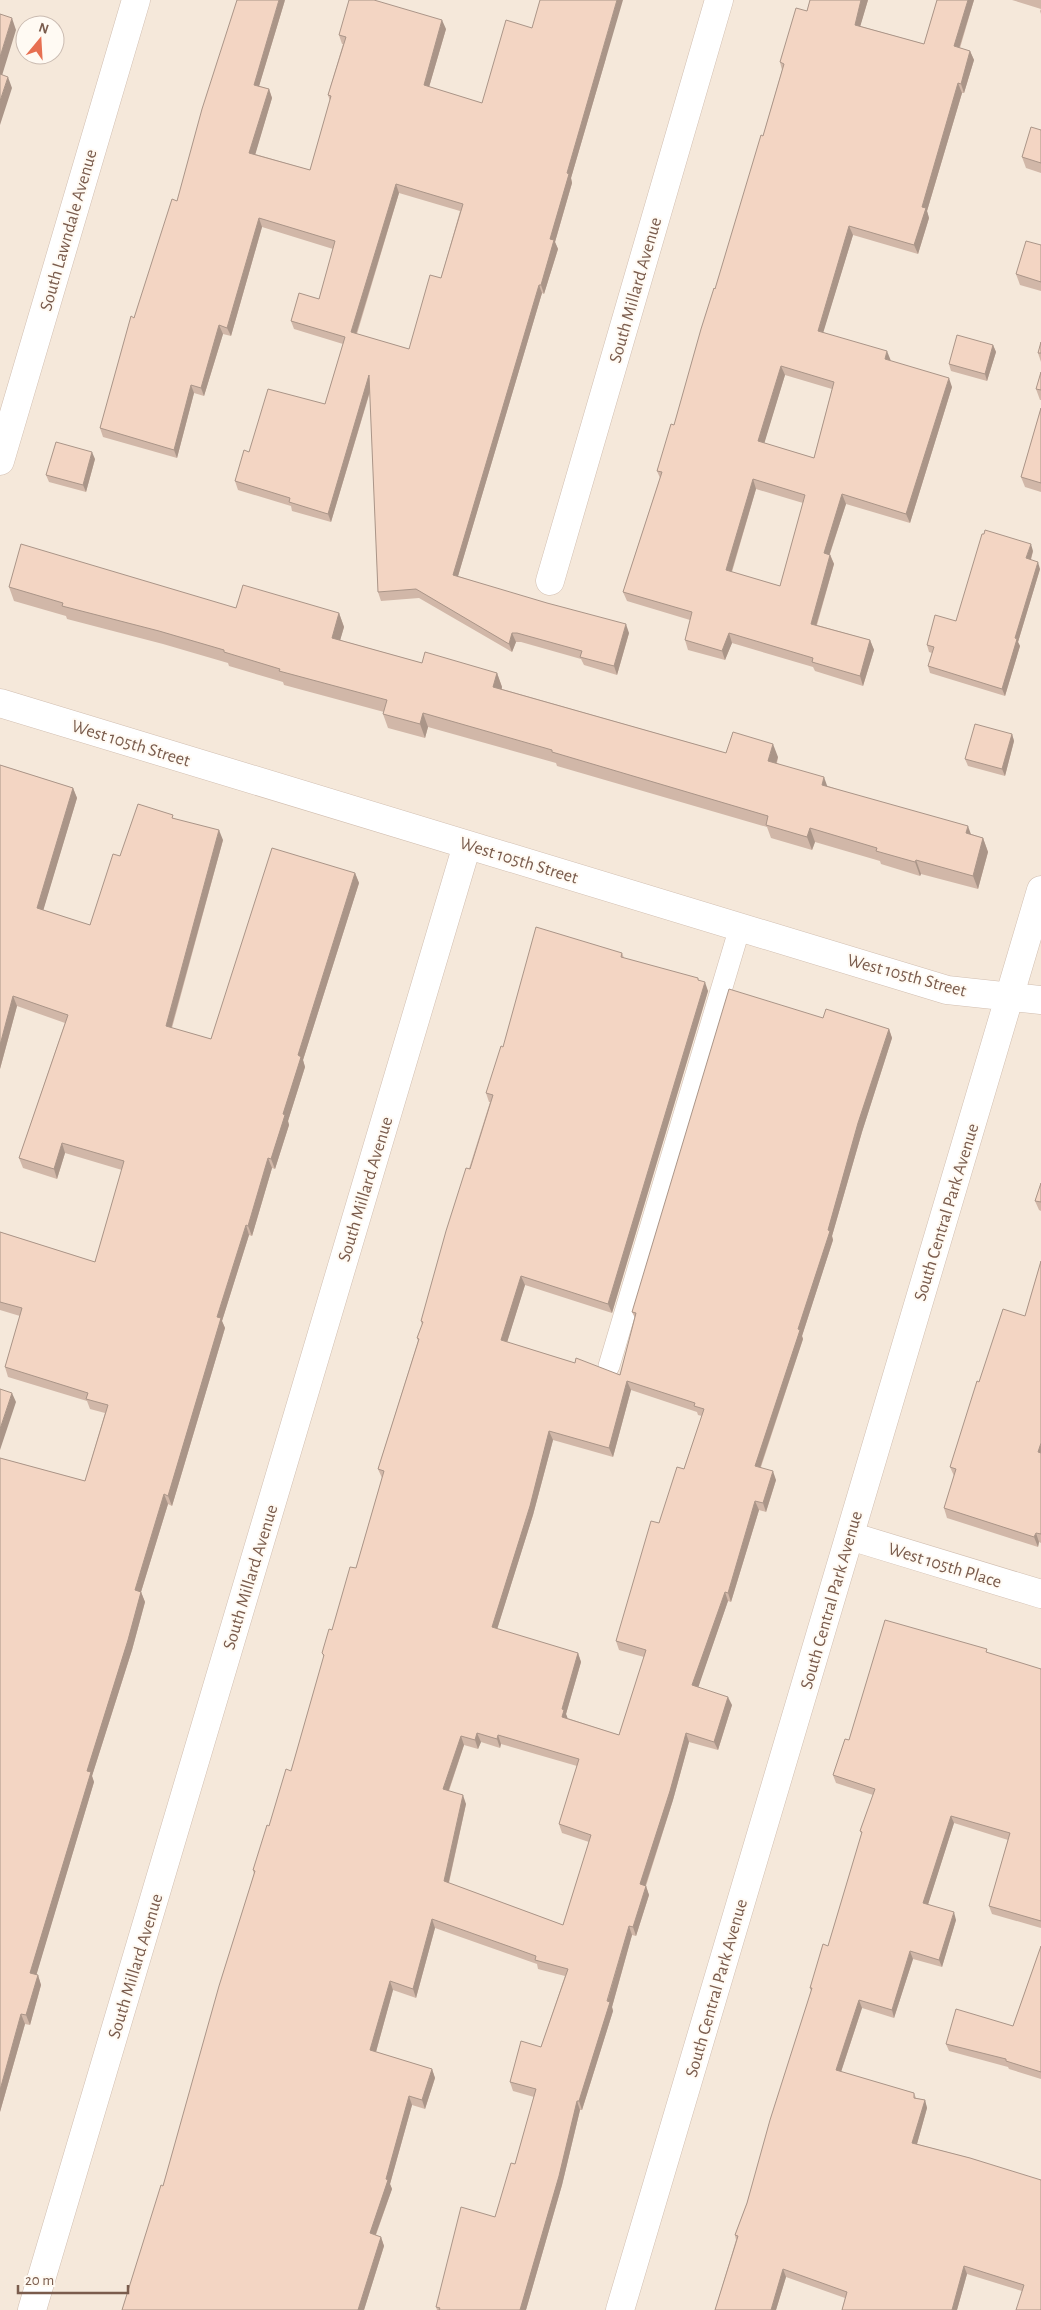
<svg xmlns="http://www.w3.org/2000/svg" width="1041" height="2310" viewBox="0 0 1041 2310" font-family="'Alegreya Sans',sans-serif">
<style>
.residential{fill:#f5e8da;fill-rule:evenodd}
.lines{fill:none;stroke-linecap:round;stroke-linejoin:round}
.lane-casing{stroke:#d1beb0;stroke-width:22}
.street-casing{stroke:#d1beb0;stroke-width:29}
.lane{stroke:#fff;stroke-width:21}
.street{stroke:#fff;stroke-width:28}
.wall{fill:#d1b7a8;fill-rule:evenodd}
.shaded-wall{fill:#aa9588}
.building{fill:#f3d5c3;stroke:#aa9588;fill-rule:evenodd}
.labels{text-anchor:middle;stroke-width:4;stroke-linejoin:round;paint-order:stroke}
.street-label{font-size:18px;fill:#7a5c4d;stroke:#fffaf3}
</style>
<rect width="100%" height="100%" fill="#fdf6ec"/>
<path class="residential" d="M 0,0 L 1041,0 L 1041,2310 L 0,2310 ZM 25,25 L 55,25 L 55,55 L 25,55 Z"/>
<g class="lines">
<defs>
<path id="lane" d="M 609,1366 L 740,927"/>
<path id="street" d="M 0,461 L 136,0
M 550,581 L 719,0
M 0,703 L 947,990 L 1041,1000
M 850,1536 L 1041,1594
M 32,2310 L 467,845
M 620,2310 L 1041,890"/>
</defs>
<use href="#lane" class="lane-casing"/>
<use href="#street" class="street-casing"/>
<use href="#lane" class="lane"/>
<use href="#street" class="street"/>
</g>
<path class="wall" d="M 285,0 L 259,86 L 269,89 L 272,98 L 255,154 L 310,170 L 330,101 L 328,95 L 343,44 L 342,44 L 339,35 L 446,29 L 429,87 L 482,103 L 606,58 L 571,178 L 572,183 L 555,242 L 558,249 L 544,294 L 542,293 L 458,576 L 629,633 L 617,675 L 584,665 L 581,659 L 521,642 L 516,642 L 512,652 L 419,598 L 381,601 L 378,592 L 370,392 L 331,522 L 292,511 L 291,506 L 238,490 L 235,481 L 249,452 L 325,404 L 343,344 L 294,329 L 291,321 L 319,299 L 333,249 L 262,227 L 231,336 L 223,334 L 204,396 L 194,393 L 177,458 L 103,437 L 100,428 L 134,318 L 177,201 ZM 399,193 L 460,211 L 441,278 L 409,349 L 357,334 Z
M 810,0 L 868,0 L 860,26 L 924,44 L 937,0 L 974,0 L 960,48 L 970,51 L 974,60 L 964,93 L 962,93 L 927,211 L 929,218 L 918,254 L 853,235 L 823,332 L 952,387 L 910,523 L 846,504 L 830,554 L 834,564 L 817,625 L 870,640 L 874,650 L 863,686 L 815,671 L 813,667 L 732,643 L 725,660 L 688,650 L 685,640 L 690,620 L 627,601 L 623,592 L 660,478 L 657,471 L 674,425 L 763,136 L 782,70 L 780,62 L 807,11 ZM 785,375 L 832,389 L 814,458 L 764,443 ZM 756,489 L 803,503 L 780,586 L 732,572 Z
M 1012,0 L 1041,0 L 1041,14 L 1040,11 L 1041,9 Z
M 1041,130 L 1041,173 L 1026,168 L 1022,157 Z
M 1041,245 L 1041,291 L 1020,285 L 1016,274 Z
M 1041,342 L 1041,362 L 1038,353 Z
M 993,345 L 996,352 L 987,381 L 951,371 L 949,364 Z
M 1041,372 L 1041,400 L 1040,400 L 1036,389 Z
M 1041,408 L 1041,492 L 1025,487 L 1021,477 Z
M 95,459 L 86,492 L 49,482 L 46,475 Z
M 1033,551 L 1031,560 L 1040,569 L 1018,642 L 1020,646 L 1005,696 L 930,673 L 928,666 L 932,653 L 929,652 L 927,645 L 956,621 Z
M 9,587 L 236,608 L 339,613 L 344,627 L 340,640 L 422,663 L 497,673 L 502,687 L 502,689 L 726,753 L 778,757 L 777,763 L 828,786 L 983,838 L 988,852 L 978,889 L 921,874 L 920,876 L 881,864 L 880,861 L 815,842 L 812,850 L 771,838 L 767,827 L 557,766 L 556,763 L 428,727 L 425,738 L 388,728 L 383,714 L 384,712 L 284,685 L 283,682 L 229,666 L 228,663 L 163,644 L 67,619 L 66,616 L 14,601 Z
M 1012,734 L 1014,741 L 1005,776 L 968,766 L 965,759 Z
M 0,765 L 73,788 L 77,798 L 43,910 L 90,925 L 120,856 L 174,819 L 223,840 L 172,1028 L 211,1039 L 355,873 L 359,883 L 303,1060 L 305,1067 L 288,1121 L 289,1125 L 275,1169 L 272,1168 L 252,1236 L 249,1235 L 222,1321 L 225,1328 L 172,1506 L 168,1504 L 141,1592 L 145,1602 L 132,1650 L 92,1776 L 94,1782 L 36,1975 L 38,1975 L 41,1985 L 30,2025 L 25,2024 L 0,2112 L 0,1458 L 85,1481 L 105,1413 L 90,1409 L 87,1401 L 8,1377 L 5,1367 L 20,1316 L 0,1310 L 0,1232 L 95,1262 L 122,1170 L 65,1153 L 57,1179 L 23,1168 L 19,1158 L 65,1023 L 17,1006 L 0,1069 Z
M 622,953 L 624,958 L 699,980 L 708,991 L 612,1313 L 525,1285 L 507,1342 L 575,1363 L 620,1375 L 635,1318 L 632,1312 L 823,1018 L 889,1029 L 892,1038 L 862,1132 L 832,1236 L 833,1240 L 802,1336 L 803,1339 L 761,1467 L 776,1480 L 766,1512 L 759,1510 L 731,1602 L 728,1601 L 698,1687 L 732,1705 L 718,1750 L 689,1742 L 673,1800 L 646,1886 L 649,1895 L 636,1936 L 632,1935 L 612,2007 L 613,2011 L 582,2110 L 580,2110 L 562,2185 L 526,2310 L 437,2310 L 436,2307 L 495,2217 L 515,2164 L 534,2097 L 513,2091 L 510,2082 L 541,2047 L 565,1976 L 538,1969 L 537,1964 L 435,1928 L 416,1998 L 393,1990 L 376,2052 L 432,2069 L 435,2078 L 425,2109 L 412,2105 L 390,2184 L 392,2189 L 376,2235 L 381,2237 L 384,2246 L 364,2310 L 122,2310 L 163,2186 L 254,1874 L 253,1870 L 291,1771 L 324,1658 L 322,1653 L 332,1630 L 356,1568 L 382,1478 L 378,1469 L 418,1341 L 417,1338 L 422,1325 L 421,1321 L 490,1102 L 489,1102 L 486,1093 L 503,1047 ZM 631,1390 L 697,1412 L 698,1415 L 702,1416 L 684,1469 L 659,1523 L 616,1641 L 619,1650 L 644,1657 L 619,1735 L 567,1718 L 566,1714 L 581,1662 L 578,1653 L 497,1629 L 533,1515 L 553,1440 L 613,1457 ZM 481,1742 L 500,1748 L 501,1744 L 577,1766 L 559,1824 L 562,1833 L 589,1842 L 563,1925 L 449,1883 L 466,1804 L 449,1791 L 464,1745 L 478,1749 Z
M 1041,1183 L 1041,1211 L 1039,1210 L 1035,1201 Z
M 1041,1261 L 1041,1543 L 1039,1542 L 1038,1547 L 947,1518 L 944,1508 L 954,1476 L 950,1467 L 979,1382 L 1025,1316 Z
M 988,1653 L 1041,1669 L 1041,1928 L 992,1914 L 989,1906 L 1008,1840 L 954,1823 L 928,1904 L 956,1920 L 942,1967 L 913,1959 L 894,2018 L 862,2008 L 841,2072 L 914,2093 L 916,2098 L 925,2100 L 927,2108 L 917,2144 L 970,2158 L 1041,2310 L 1022,2291 L 967,2274 L 957,2310 L 842,2310 L 845,2298 L 786,2277 L 776,2310 L 715,2310 L 736,2240 L 735,2235 L 747,2203 L 811,1991 L 810,1988 L 828,1946 L 862,1835 L 860,1831 L 873,1795 L 836,1783 L 833,1775 L 849,1740 Z
M 1041,1946 L 1041,2079 L 1009,2069 L 1008,2067 L 949,2051 L 946,2044 L 1013,2026 Z"/>
<path class="shaded-wall" d="M 279,0 L 285,0 L 257,93 L 254,85 Z
M 617,0 L 623,0 L 571,178 L 572,183 L 555,242 L 558,249 L 544,294 L 541,285 L 550,239 L 567,173 Z
M 861,0 L 868,0 L 858,34 L 855,25 Z
M 968,0 L 974,0 L 957,55 L 954,46 Z
M 12,18 L 16,30 L 0,82 L 0,57 Z
M 442,20 L 446,29 L 427,94 L 424,85 Z
M 970,51 L 974,60 L 964,93 L 961,84 Z
M 8,77 L 12,88 L 0,125 L 0,101 Z
M 958,83 L 962,93 L 927,211 L 929,218 L 918,254 L 914,245 L 922,207 Z
M 269,89 L 272,98 L 253,162 L 249,153 Z
M 396,184 L 399,193 L 354,341 L 351,332 Z
M 259,218 L 262,227 L 231,336 L 227,328 Z
M 849,226 L 853,235 L 821,340 L 818,331 Z
M 539,285 L 542,293 L 456,583 L 453,575 Z
M 219,325 L 223,334 L 204,396 L 201,388 Z
M 993,345 L 996,352 L 987,381 L 985,374 Z
M 887,351 L 891,361 L 885,359 Z
M 781,366 L 785,375 L 762,451 L 758,441 Z
M 369,375 L 372,384 L 331,522 L 328,514 Z
M 949,378 L 952,387 L 910,523 L 906,514 Z
M 191,385 L 194,393 L 177,458 L 174,450 Z
M 92,452 L 95,459 L 86,492 L 83,485 Z
M 753,479 L 756,489 L 729,580 L 726,570 Z
M 842,494 L 846,504 L 827,562 L 824,553 Z
M 1031,544 L 1033,551 L 1029,565 L 1026,558 Z
M 830,555 L 834,564 L 814,633 L 811,624 Z
M 1038,562 L 1040,569 L 1018,642 L 1020,646 L 1005,696 L 1002,689 L 1015,638 Z
M 339,613 L 344,627 L 337,651 L 332,638 Z
M 626,624 L 629,633 L 617,675 L 614,666 Z
M 512,633 L 516,642 L 512,652 L 509,644 Z
M 729,633 L 732,643 L 725,660 L 722,651 Z
M 870,640 L 874,650 L 863,686 L 860,676 Z
M 497,673 L 502,687 L 498,701 L 493,687 Z
M 423,713 L 428,727 L 425,738 L 420,724 Z
M 1012,734 L 1014,741 L 1005,776 L 1002,769 Z
M 773,744 L 778,757 L 773,774 L 768,761 Z
M 824,777 L 829,791 L 822,785 Z
M 73,788 L 77,798 L 41,918 L 37,908 Z
M 968,826 L 973,840 L 966,833 Z
M 810,828 L 815,842 L 812,850 L 807,837 Z
M 219,830 L 223,840 L 169,1036 L 166,1026 Z
M 983,838 L 988,852 L 978,889 L 973,876 Z
M 916,860 L 921,874 L 920,876 L 915,862 Z
M 355,873 L 359,883 L 303,1060 L 305,1067 L 288,1121 L 289,1125 L 275,1169 L 271,1159 L 298,1055 Z
M 705,982 L 708,991 L 612,1313 L 608,1304 Z
M 13,996 L 17,1006 L 0,1069 L 0,1045 Z
M 889,1029 L 892,1038 L 862,1132 L 832,1236 L 833,1240 L 802,1336 L 803,1339 L 758,1474 L 755,1466 L 798,1329 L 858,1123 Z
M 62,1143 L 65,1153 L 57,1179 L 54,1169 Z
M 268,1158 L 272,1168 L 252,1236 L 248,1226 Z
M 246,1225 L 249,1235 L 222,1321 L 225,1328 L 172,1506 L 168,1496 L 217,1317 Z
M 521,1276 L 525,1285 L 505,1349 L 501,1340 Z
M 627,1381 L 631,1390 L 613,1457 L 609,1448 Z
M 12,1393 L 16,1402 L 0,1450 L 0,1429 Z
M 549,1431 L 553,1440 L 533,1515 L 495,1636 L 492,1627 Z
M 1041,1443 L 1041,1460 L 1038,1452 Z
M 773,1471 L 776,1480 L 766,1512 L 763,1503 Z
M 164,1494 L 168,1504 L 141,1592 L 145,1602 L 132,1650 L 92,1776 L 94,1782 L 34,1983 L 30,1973 L 87,1771 L 135,1590 Z
M 755,1501 L 759,1510 L 731,1602 L 728,1593 Z
M 1036,1533 L 1039,1542 L 1038,1547 L 1034,1537 Z
M 725,1592 L 728,1601 L 696,1694 L 692,1685 Z
M 578,1653 L 581,1662 L 566,1714 L 568,1719 L 562,1717 L 562,1709 Z
M 728,1697 L 732,1705 L 718,1750 L 714,1742 Z
M 477,1733 L 481,1742 L 478,1749 L 475,1740 Z
M 686,1733 L 689,1742 L 673,1800 L 643,1893 L 640,1884 Z
M 498,1735 L 501,1744 L 500,1748 L 497,1739 Z
M 461,1736 L 464,1745 L 446,1798 L 443,1789 Z
M 463,1795 L 466,1804 L 447,1890 L 444,1881 Z
M 951,1816 L 954,1823 L 926,1911 L 923,1903 Z
M 646,1886 L 649,1895 L 636,1936 L 633,1927 Z
M 954,1912 L 956,1920 L 942,1967 L 939,1960 Z
M 432,1919 L 435,1928 L 416,1998 L 413,1989 Z
M 629,1926 L 632,1935 L 612,2007 L 613,2011 L 582,2110 L 579,2101 Z
M 910,1951 L 913,1959 L 894,2018 L 892,2010 Z
M 38,1975 L 41,1985 L 30,2025 L 26,2015 Z
M 390,1981 L 393,1990 L 374,2059 L 370,2050 Z
M 859,2000 L 862,2008 L 839,2078 L 836,2070 Z
M 21,2014 L 25,2024 L 0,2112 L 0,2090 Z
M 432,2069 L 435,2078 L 425,2109 L 422,2100 Z
M 409,2096 L 412,2105 L 390,2184 L 392,2189 L 373,2242 L 370,2233 Z
M 925,2100 L 927,2108 L 915,2151 L 912,2143 Z
M 577,2101 L 580,2110 L 562,2185 L 526,2310 L 520,2310 Z
M 381,2237 L 384,2246 L 364,2310 L 358,2310 Z
M 964,2266 L 967,2274 L 957,2310 L 952,2310 Z
M 783,2269 L 786,2277 L 776,2310 L 771,2310 Z"/>
<path class="building" d="M 237,0 L 279,0 L 254,85 L 269,89 L 249,153 L 310,170 L 331,96 L 328,95 L 346,37 L 339,35 L 349,0 L 374,0 L 442,20 L 424,85 L 482,103 L 506,20 L 532,28 L 540,0 L 617,0 L 567,173 L 569,174 L 550,239 L 554,240 L 541,285 L 539,285 L 453,575 L 547,603 L 626,624 L 614,666 L 580,657 L 582,651 L 517,633 L 512,633 L 509,644 L 416,589 L 378,592 L 369,375 L 328,514 L 289,502 L 290,498 L 235,481 L 244,450 L 249,452 L 268,389 L 325,404 L 345,337 L 291,321 L 299,293 L 319,299 L 335,241 L 259,218 L 227,328 L 219,325 L 201,388 L 191,385 L 174,450 L 100,428 L 131,316 L 134,318 L 172,199 L 177,201 L 202,109 ZM 396,184 L 463,204 L 441,278 L 430,275 L 409,349 L 351,332 Z
M 810,0 L 861,0 L 855,25 L 924,44 L 937,0 L 968,0 L 954,46 L 970,51 L 961,84 L 958,83 L 922,207 L 926,208 L 914,245 L 849,226 L 818,331 L 887,351 L 885,359 L 949,378 L 906,514 L 842,494 L 824,553 L 830,555 L 811,624 L 870,640 L 860,676 L 812,662 L 813,658 L 729,633 L 722,651 L 685,640 L 692,612 L 623,592 L 662,472 L 657,471 L 671,424 L 674,425 L 701,329 L 714,288 L 715,289 L 761,135 L 763,136 L 784,64 L 780,62 L 796,8 L 807,11 ZM 781,366 L 834,382 L 814,458 L 758,441 ZM 753,479 L 805,495 L 780,586 L 726,570 Z
M 0,14 L 12,18 L 0,57 Z
M 0,74 L 8,77 L 0,101 Z
M 1031,127 L 1041,130 L 1041,163 L 1022,157 Z
M 1026,241 L 1041,245 L 1041,282 L 1016,274 Z
M 957,335 L 993,345 L 985,374 L 949,364 Z
M 1041,342 L 1041,353 L 1038,353 Z
M 1041,372 L 1041,390 L 1036,389 Z
M 1041,408 L 1041,483 L 1021,477 Z
M 56,442 L 92,452 L 83,485 L 46,475 Z
M 985,530 L 1031,544 L 1026,558 L 1038,562 L 1015,638 L 1017,639 L 1002,689 L 928,666 L 934,647 L 927,645 L 935,615 L 956,621 L 982,534 L 984,534 Z
M 21,544 L 236,608 L 243,585 L 339,613 L 332,638 L 422,663 L 425,652 L 497,673 L 493,687 L 726,753 L 733,732 L 773,744 L 768,761 L 824,777 L 822,785 L 968,826 L 966,833 L 983,838 L 973,876 L 916,860 L 915,862 L 876,851 L 877,848 L 810,828 L 807,837 L 766,825 L 768,816 L 552,752 L 552,750 L 423,713 L 420,724 L 383,714 L 387,700 L 279,671 L 280,669 L 224,652 L 224,650 L 159,631 L 62,606 L 63,603 L 9,587 Z
M 975,724 L 1012,734 L 1002,769 L 965,759 Z
M 0,765 L 73,788 L 37,908 L 90,925 L 113,854 L 120,856 L 138,804 L 173,815 L 172,818 L 219,830 L 166,1026 L 211,1039 L 272,848 L 355,873 L 298,1055 L 301,1057 L 283,1114 L 285,1115 L 271,1159 L 268,1158 L 248,1226 L 246,1225 L 217,1317 L 221,1318 L 168,1496 L 164,1494 L 135,1590 L 141,1592 L 128,1640 L 87,1771 L 91,1772 L 30,1973 L 38,1975 L 26,2015 L 21,2014 L 0,2090 L 0,1458 L 85,1481 L 108,1405 L 86,1399 L 88,1393 L 5,1367 L 22,1308 L 0,1302 L 0,1232 L 95,1262 L 124,1161 L 62,1143 L 54,1169 L 19,1158 L 68,1015 L 13,996 L 0,1045 Z
M 536,927 L 622,953 L 621,957 L 698,978 L 698,980 L 705,982 L 608,1304 L 521,1276 L 501,1340 L 575,1363 L 576,1358 L 620,1375 L 636,1313 L 632,1312 L 729,989 L 823,1018 L 826,1009 L 889,1029 L 858,1123 L 828,1230 L 830,1231 L 798,1329 L 800,1330 L 755,1466 L 773,1471 L 763,1503 L 755,1501 L 728,1593 L 725,1592 L 692,1685 L 728,1697 L 714,1742 L 686,1733 L 670,1791 L 640,1884 L 646,1886 L 633,1927 L 629,1926 L 607,2001 L 610,2002 L 579,2101 L 577,2101 L 559,2176 L 520,2310 L 439,2310 L 440,2308 L 436,2307 L 461,2207 L 495,2217 L 511,2163 L 515,2164 L 536,2089 L 510,2082 L 521,2041 L 541,2047 L 568,1969 L 535,1960 L 536,1956 L 432,1919 L 413,1989 L 390,1981 L 370,2050 L 432,2069 L 422,2100 L 409,2096 L 386,2179 L 388,2180 L 370,2233 L 381,2237 L 358,2310 L 122,2310 L 161,2185 L 163,2186 L 219,1986 L 255,1871 L 253,1870 L 267,1825 L 269,1826 L 286,1769 L 291,1771 L 324,1655 L 322,1653 L 329,1629 L 332,1630 L 350,1567 L 356,1568 L 384,1471 L 378,1469 L 419,1339 L 417,1338 L 423,1322 L 421,1321 L 446,1231 L 466,1168 L 470,1169 L 493,1095 L 486,1093 L 501,1046 L 503,1047 ZM 627,1381 L 695,1403 L 694,1406 L 704,1409 L 684,1469 L 677,1467 L 659,1523 L 651,1521 L 616,1641 L 646,1650 L 619,1735 L 562,1717 L 564,1710 L 562,1709 L 578,1653 L 492,1627 L 530,1506 L 549,1431 L 609,1448 ZM 477,1733 L 497,1739 L 498,1735 L 579,1759 L 559,1824 L 591,1835 L 563,1925 L 444,1881 L 463,1795 L 443,1789 L 461,1736 L 475,1740 Z
M 1041,1183 L 1041,1202 L 1035,1201 Z
M 1041,1261 L 1041,1443 L 1038,1452 L 1041,1453 L 1041,1534 L 1036,1533 L 1034,1537 L 944,1508 L 956,1469 L 950,1467 L 977,1381 L 979,1382 L 1003,1309 L 1025,1316 Z
M 0,1389 L 12,1393 L 0,1429 Z
M 885,1620 L 987,1649 L 986,1652 L 1041,1669 L 1041,1921 L 989,1906 L 1010,1833 L 951,1816 L 923,1903 L 954,1912 L 939,1960 L 910,1951 L 892,2010 L 859,2000 L 836,2070 L 914,2093 L 914,2098 L 925,2100 L 912,2143 L 970,2158 L 1041,2180 L 1041,2310 L 1016,2310 L 1024,2285 L 964,2266 L 952,2310 L 842,2310 L 847,2292 L 783,2269 L 771,2310 L 715,2310 L 738,2236 L 735,2235 L 747,2203 L 770,2120 L 812,1988 L 810,1988 L 823,1944 L 828,1946 L 862,1832 L 860,1831 L 875,1789 L 833,1775 L 845,1739 L 849,1740 Z
M 1041,1946 L 1041,2072 L 1006,2061 L 1006,2059 L 946,2044 L 956,2009 L 1013,2026 Z"/>
<g class="labels">
<g class="street-label">
<text transform="translate(68 230) rotate(-74)" y="6">South Lawndale Avenue</text>
<text transform="translate(635 290) rotate(-74)" y="6">South Millard Avenue</text>
<text transform="translate(131 743) rotate(17)" y="6">West 105th Street</text>
<text transform="translate(519 860) rotate(17)" y="6">West 105th Street</text>
<text transform="translate(907 975) rotate(15)" y="6">West 105th Street</text>
<text transform="translate(365 1189) rotate(-73)" y="6">South Millard Avenue</text>
<text transform="translate(946 1212) rotate(-73)" y="6">South Central Park Avenue</text>
<text transform="translate(945 1565) rotate(17)" y="6">West 105th Place</text>
<text transform="translate(250 1577) rotate(-73)" y="6">South Millard Avenue</text>
<text transform="translate(831 1600) rotate(-74)" y="6">South Central Park Avenue</text>
<text transform="translate(135 1966) rotate(-73)" y="6">South Millard Avenue</text>
<text transform="translate(716 1988) rotate(-74)" y="6">South Central Park Avenue</text>
</g>
</g>
<g transform="translate(40 40) rotate(18)"><circle r="24" fill="#fffaf3" stroke="#cabbb1"/>
<path d="M0-4L9 19L0 12L-9 19Z" fill="#e76f51"/>
<text y="-8" font-size="14" font-weight="bold" text-anchor="middle" fill="#7a5c4d">N</text>
</g>
<path d="M18 2285v8h110v-8" fill="none" stroke="#7a5c4d" stroke-width="2.5"/>
<text x="25" y="2285" font-size="15" fill="#7a5c4d" stroke="#fffaf3" stroke-width="4" paint-order="stroke">20 m</text>
</svg>
